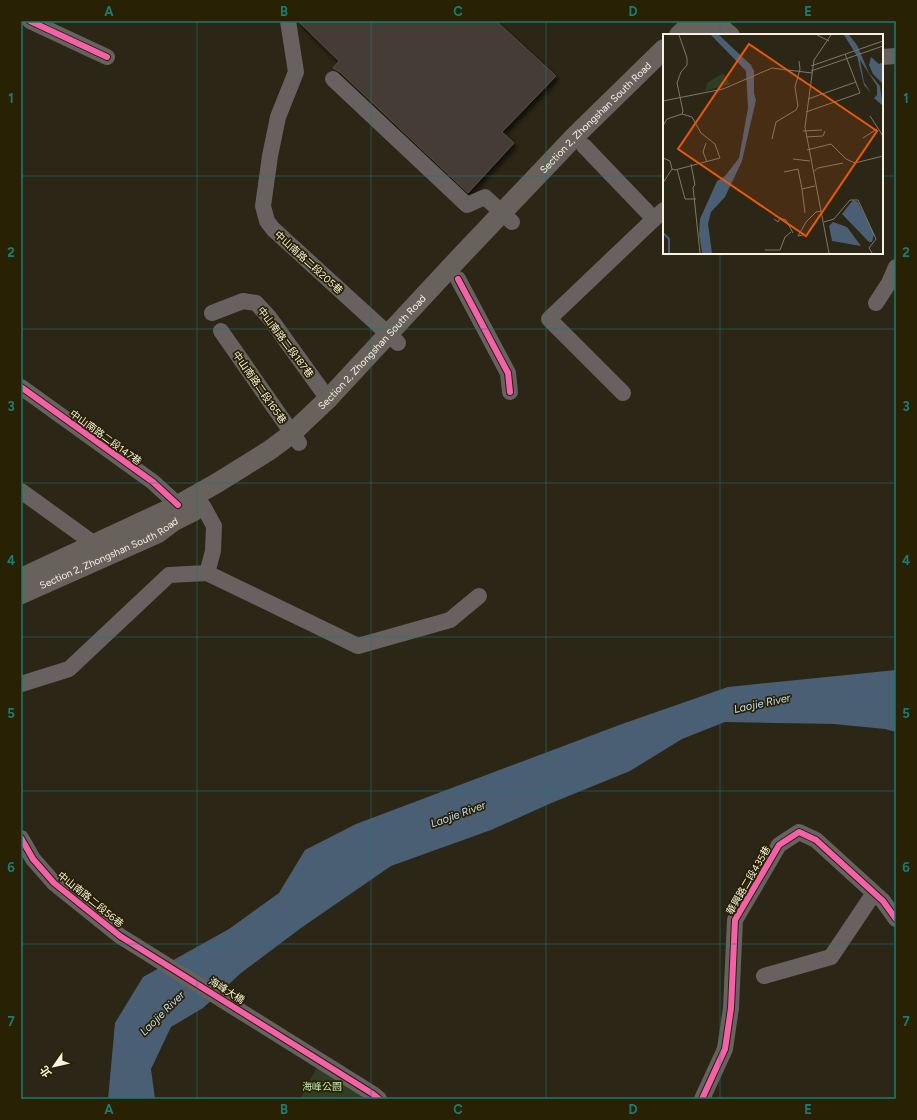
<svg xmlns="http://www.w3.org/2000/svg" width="917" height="1120" viewBox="0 0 917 1120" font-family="Figtree,'Noto Sans TC',sans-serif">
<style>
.green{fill:#313c25}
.water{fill:#4a5e74}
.building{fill:#453d34;stroke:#564c44;filter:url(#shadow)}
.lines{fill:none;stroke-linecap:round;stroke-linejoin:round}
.minor{stroke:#676260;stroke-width:16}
.major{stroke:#67625c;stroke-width:20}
.cycleway-casing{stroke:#292103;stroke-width:8}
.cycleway{stroke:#f560ab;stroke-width:6}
.grid{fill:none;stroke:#1b7c74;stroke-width:1;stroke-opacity:0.55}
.labels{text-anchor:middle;stroke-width:3.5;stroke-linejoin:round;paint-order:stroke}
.street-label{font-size:10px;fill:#f7f2e1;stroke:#292103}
.park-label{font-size:10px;fill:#c7e8b1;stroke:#292103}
.water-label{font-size:11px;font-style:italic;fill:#c5ddfa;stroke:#292103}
.inset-river{fill:none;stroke:#4a5e74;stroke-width:2}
.inset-road{fill:none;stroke:#7d7867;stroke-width:1}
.view{fill:#e8590c;fill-opacity:0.15;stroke:#e8590c;stroke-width:2}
.inset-edge{fill:none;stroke:#f7f2e1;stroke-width:2}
.neatline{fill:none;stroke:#1b7c74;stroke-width:1.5}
.grid-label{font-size:13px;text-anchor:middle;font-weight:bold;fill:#1b7c74}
</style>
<defs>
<filter id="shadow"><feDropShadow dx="2.5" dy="4" stdDeviation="2" flood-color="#0009"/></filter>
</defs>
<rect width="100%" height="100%" fill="#2b2615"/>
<path class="green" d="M 317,1067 L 369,1099 L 300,1099 Z"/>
<path class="water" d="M 896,670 L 896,732 L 885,729 L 834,724 L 725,722 L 682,739 L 630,771 L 549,804 L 491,830 L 391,866 L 301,928 L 241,973 L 203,1008 L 171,1027 L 151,1069 L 155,1099 L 108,1099 L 115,1023 L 143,977 L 229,929 L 279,893 L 305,850 L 356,824 L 622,724 L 728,687 Z"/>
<path class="building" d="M 298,21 L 496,21 L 556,76 L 502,132 L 514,143 L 468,193 L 340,72 L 333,68 L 339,61 Z"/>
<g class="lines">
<path class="minor" d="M 30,21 L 107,57
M 288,21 L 296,72 L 278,117 L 270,156 L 263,206 L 267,221 L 273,229 L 398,343
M 716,21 L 732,35
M 882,57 L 896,56
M 333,79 L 467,205 L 485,197 L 512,222
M 584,146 L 654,219 L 664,210
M 458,279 L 508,373 L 510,392
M 876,303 L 889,283 L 896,267
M 212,313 L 243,301 L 256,303 L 269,317 L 328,399
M 221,331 L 299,443
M 21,387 L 153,482 L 178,505
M 623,393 L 549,319 L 654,219
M 21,491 L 93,543
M 203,506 L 214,526 L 213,551 L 207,573
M 21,684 L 69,669 L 169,575 L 207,573 L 358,646 L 450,620 L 479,596
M 21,838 L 33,859 L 54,883 L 120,936 L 373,1094 L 379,1099
M 764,976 L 831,957 L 874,893
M 702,1099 L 725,1049 L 731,1008 L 735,920 L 779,845 L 799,832 L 816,840 L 883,901 L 896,919"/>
<g class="major">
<path d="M 679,35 L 694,21"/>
<path d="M 702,35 L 716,21"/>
<path id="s1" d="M 21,578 L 178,505 L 217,483 L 270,450 L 290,435 L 328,399 L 459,258 L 575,136 L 664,49"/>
<path id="s2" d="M 21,594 L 158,533 L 174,521 L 194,511"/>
</g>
<defs>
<path id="cycleway" d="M 30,21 L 107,57
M 458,279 L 508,373 L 510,392
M 21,387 L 153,482 L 178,505
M 21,838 L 33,859 L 54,883 L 120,936 L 373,1094 L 379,1099
M 702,1099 L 725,1049 L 731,1008 L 735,920 L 779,845 L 799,832 L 816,840 L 883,901 L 896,919"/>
</defs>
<use href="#cycleway" class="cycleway-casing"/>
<use href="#cycleway" class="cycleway"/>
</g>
<path class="grid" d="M 197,21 L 197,1099M 371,21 L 371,1099M 546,21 L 546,1099M 720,21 L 720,35M 21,176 L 664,176M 882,176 L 896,176M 720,253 L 720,1099M 21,329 L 896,329M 21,483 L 896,483M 21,637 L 896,637M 21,791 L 896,791M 21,944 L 896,944"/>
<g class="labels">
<g class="street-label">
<text dy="4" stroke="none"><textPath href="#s1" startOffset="746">Section 2, Zhongshan South Road</textPath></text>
<text transform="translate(309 262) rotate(42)" y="4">中山南路二段205巷</text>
<text transform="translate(286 342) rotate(53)" y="4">中山南路二段187巷</text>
<text dy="4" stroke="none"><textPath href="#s1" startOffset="422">Section 2, Zhongshan South Road</textPath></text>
<text transform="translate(260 387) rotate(55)" y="4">中山南路二段165巷</text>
<text transform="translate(106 437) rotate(36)" y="4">中山南路二段147巷</text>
<text dy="4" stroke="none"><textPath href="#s2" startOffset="97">Section 2, Zhongshan South Road</textPath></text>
<text transform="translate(748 880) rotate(-60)" y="4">華興路二段435巷</text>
<text transform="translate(91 899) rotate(39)" y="4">中山南路二段56巷</text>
<text transform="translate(227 990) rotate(32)" y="4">海峰大橋</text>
</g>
<g class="park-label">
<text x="322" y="1090">海峰公園</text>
</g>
<g class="water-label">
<text transform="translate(762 703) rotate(-12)" y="4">Laojie River</text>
<text transform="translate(458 814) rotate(-20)" y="4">Laojie River</text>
<text transform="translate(162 1013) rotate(-45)" y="4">Laojie River</text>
</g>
</g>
<g transform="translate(663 34)">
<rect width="220" height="220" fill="#2b2615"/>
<path d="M 60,39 L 67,50 L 42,57 L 44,49 Z" fill="#313c25"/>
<path d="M 48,1 L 56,1 L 88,31 L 91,37 L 91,59 L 93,66 L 79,127 L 62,163 L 48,178 L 45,190 L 49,219 L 39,219 L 36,200 L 37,185 L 54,147 L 62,142 L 76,124 L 85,74 L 83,37 ZM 181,1 L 186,1 L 194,11 L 206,39 L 217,52 L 220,72 L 211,64 L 214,61 L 214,52 L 197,26 L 201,48 L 208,59 L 201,51 L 194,22 ZM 208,23 L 216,30 L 220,28 L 220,50 L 210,40 L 206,31 ZM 190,166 L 195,168 L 211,200 L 209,208 L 206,208 L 179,180 ZM 170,188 L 184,193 L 198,212 L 169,207 L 166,192 Z" fill="#4a5e74"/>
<path class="inset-river" d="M 0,199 L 6,205 L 6,219"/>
<path class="inset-road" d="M 154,1 L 166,7M 148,32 L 220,7M 148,37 L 220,12M 145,65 L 193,48M 0,67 L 60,55 L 109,34 L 149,39M 143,78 L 197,59 L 182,20M 207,82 L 220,102M 0,92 L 4,85 L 19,80 L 20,77 L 14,49 L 18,38 L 24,31 L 24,24 L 16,1M 140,97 L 159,96M 143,103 L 160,102 L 162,97M 200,104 L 214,95M 109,105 L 113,88 L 133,76 L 135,72 L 132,53 L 137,35 L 136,27M 43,109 L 40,118 L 44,128M 144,116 L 168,110 L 183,125 L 192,129 L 220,122M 0,124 L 7,127 L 9,135 L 12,136 L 57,124 L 52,110 L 38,99 L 29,83 L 19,80M 130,125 L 147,127M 28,130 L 32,151 L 30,153 L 37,219M 14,135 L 22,165 L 33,165M 121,138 L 135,135 L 139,155M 150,138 L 155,134 L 180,129M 0,149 L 9,135M 142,179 L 139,155 L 152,152M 111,185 L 115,188 L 117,184 L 123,186 L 130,199M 161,188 L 171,185 L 187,166 L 195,166 L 213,205 L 206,214 L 209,219M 140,201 L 135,202 L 143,188 L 153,178 L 159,177M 102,216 L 117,216 L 122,203 L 128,198M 166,219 L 142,93 L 151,26 L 168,1"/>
<path class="view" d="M 86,10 L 214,97 L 143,202 L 15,115 Z"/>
<rect width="220" height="220" class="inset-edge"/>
</g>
<rect width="917" height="1120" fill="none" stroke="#292103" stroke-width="44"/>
<g transform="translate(54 1066) rotate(236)" stroke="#292103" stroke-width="3" paint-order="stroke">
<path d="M0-3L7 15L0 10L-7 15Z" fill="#f7f2e1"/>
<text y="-6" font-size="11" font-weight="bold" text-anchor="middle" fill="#f7f2e1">北</text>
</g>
<rect x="22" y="22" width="873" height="1076" class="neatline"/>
<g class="grid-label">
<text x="109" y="16">A</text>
<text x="284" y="16">B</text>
<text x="458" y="16">C</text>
<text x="633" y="16">D</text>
<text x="808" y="16">E</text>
<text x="11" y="103">1</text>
<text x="906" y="103">1</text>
<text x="11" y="257">2</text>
<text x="906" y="257">2</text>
<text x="11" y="411">3</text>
<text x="906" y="411">3</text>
<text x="11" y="565">4</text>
<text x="906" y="565">4</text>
<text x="11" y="718">5</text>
<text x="906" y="718">5</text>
<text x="11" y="872">6</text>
<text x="906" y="872">6</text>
<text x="11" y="1026">7</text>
<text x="906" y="1026">7</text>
<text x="109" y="1114">A</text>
<text x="284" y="1114">B</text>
<text x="458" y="1114">C</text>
<text x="633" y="1114">D</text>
<text x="808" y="1114">E</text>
</g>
</svg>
